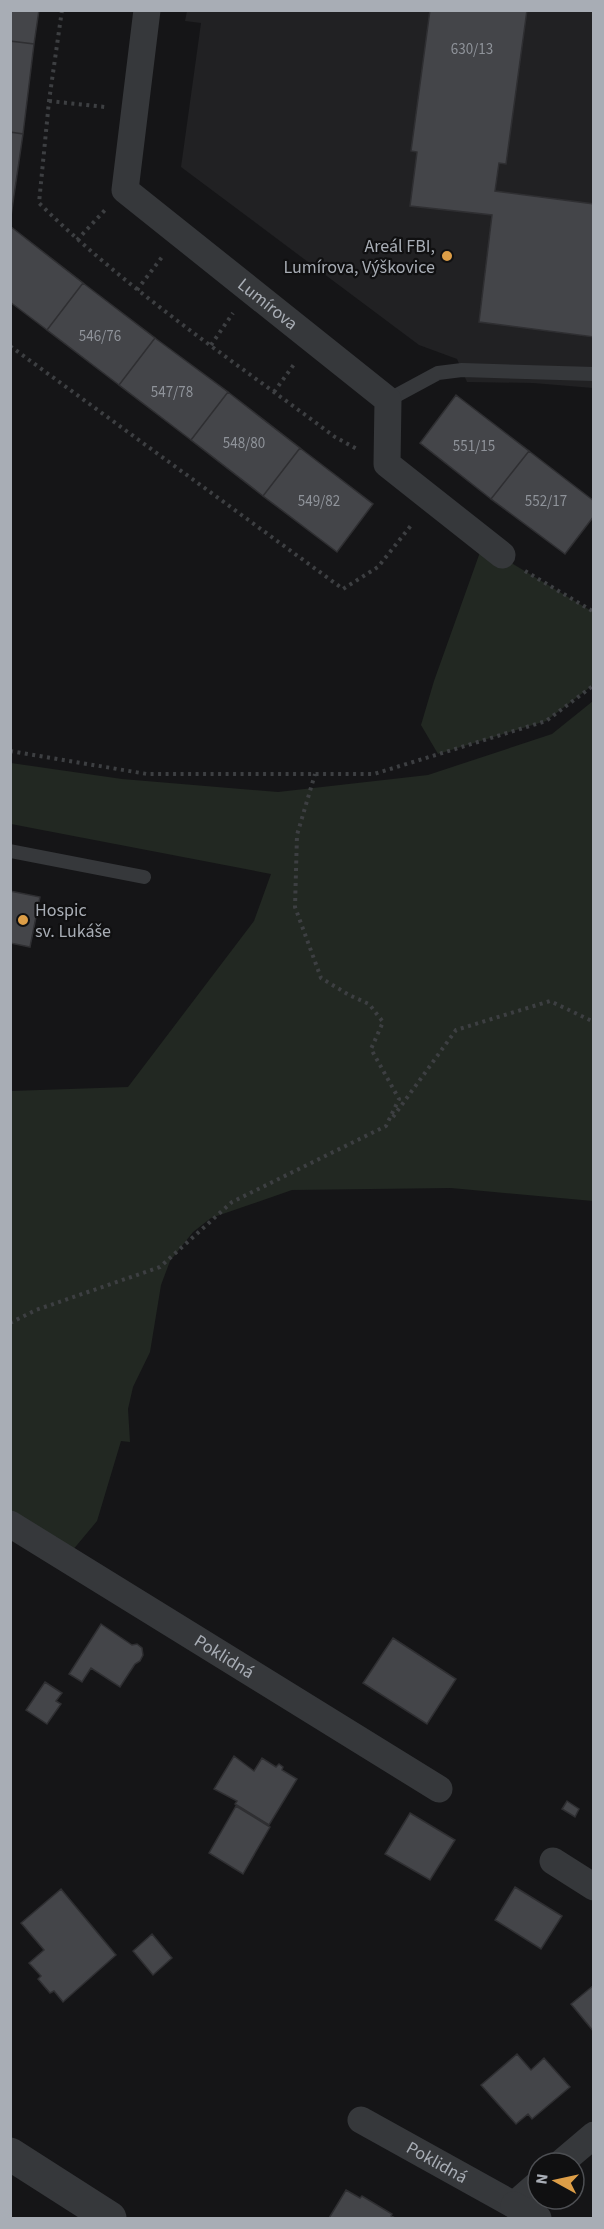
<svg xmlns="http://www.w3.org/2000/svg" width="604" height="2229" viewBox="0 0 604 2229" font-family="'Source Sans 3',sans-serif">
<style>
.built{fill:#212123}
.green{fill:#222822}
.building{fill:#444549;stroke:#2f2f32;stroke-width:1.5}
.lines{fill:none;stroke-linecap:round;stroke-linejoin:round}
.path{stroke:#3d3f42;stroke-width:4;stroke-dasharray:3 4.5;stroke-linecap:butt}
.service{stroke:#36383b;stroke-width:14}
.minor{stroke:#36383b;stroke-width:27}
.tertiary{stroke:#36383b;stroke-width:33}
.poi-dot{fill:#dd9e47;stroke:#101011;stroke-width:2}
.labels{text-anchor:middle;stroke-width:4.5;stroke-linejoin:round;paint-order:stroke}
.number-label{font-size:15px;fill:#8f939a}
.poi-label{font-size:18px;fill:#a8adb5;stroke:#101011;text-anchor:end}
.street-label{font-size:18px;fill:#a8adb5;stroke:#101011}
</style>
<rect width="100%" height="100%" fill="#151517"/>
<path class="built" d="M 187,11 L 593,11 L 593,388 L 533,383 L 467,382 L 457,359 L 419,345 L 181,167 L 201,23 L 185,21 Z"/>
<path class="green" d="M 484,541 L 513,564 L 593,612 L 593,685 L 546,721 L 438,754 L 421,725 L 434,681 Z
M 593,701 L 593,1201 L 451,1188 L 292,1190 L 211,1218 L 193,1232 L 170,1261 L 161,1285 L 150,1352 L 133,1387 L 128,1409 L 130,1442 L 121,1441 L 97,1521 L 67,1557 L 11,1523 L 11,1091 L 128,1087 L 254,921 L 271,874 L 11,824 L 11,763 L 122,779 L 278,792 L 428,775 L 552,734 Z"/>
<path class="building" d="M 10,10 L 39,10 L 34,44 L 10,41 Z
M 430,10 L 527,10 L 506,164 L 499,163 L 495,191 L 594,204 L 594,337 L 479,322 L 492,215 L 410,206 L 417,152 L 411,151 Z
M 10,41 L 34,44 L 23,134 L 10,132 Z
M 10,132 L 23,134 L 10,223 Z
M 10,226 L 83,283 L 47,330 L 10,302 Z
M 83,283 L 155,338 L 119,385 L 47,330 Z
M 155,338 L 228,392 L 191,440 L 119,385 Z
M 228,392 L 300,448 L 263,496 L 191,440 Z
M 456,395 L 529,451 L 491,499 L 420,443 Z
M 300,448 L 373,504 L 337,552 L 263,496 Z
M 529,451 L 594,501 L 594,516 L 565,554 L 491,499 Z
M 10,891 L 40,897 L 30,947 L 10,943 Z
M 101,1624 L 132,1645 L 137,1644 L 142,1648 L 143,1655 L 140,1661 L 135,1664 L 120,1687 L 91,1668 L 82,1682 L 69,1674 Z
M 393,1638 L 456,1679 L 427,1724 L 363,1683 Z
M 45,1682 L 62,1693 L 56,1701 L 61,1704 L 47,1724 L 26,1710 Z
M 234,1756 L 254,1771 L 262,1758 L 276,1767 L 279,1764 L 283,1767 L 282,1770 L 297,1779 L 269,1825 L 235,1804 L 237,1801 L 214,1789 Z
M 567,1801 L 579,1809 L 575,1817 L 562,1809 Z
M 236,1806 L 270,1827 L 243,1874 L 209,1853 Z
M 410,1813 L 455,1840 L 430,1880 L 385,1854 Z
M 515,1887 L 562,1916 L 541,1949 L 495,1920 Z
M 61,1889 L 116,1955 L 63,2002 L 54,1991 L 50,1993 L 38,1979 L 41,1976 L 29,1963 L 44,1950 L 21,1923 Z
M 152,1934 L 172,1958 L 153,1975 L 133,1951 Z
M 594,1985 L 594,2032 L 571,2004 Z
M 517,2054 L 531,2070 L 544,2058 L 570,2087 L 532,2119 L 528,2114 L 516,2124 L 481,2085 Z
M 346,2190 L 360,2198 L 362,2196 L 392,2214 L 391,2216 L 395,2218 L 329,2218 Z"/>
<g class="lines">
<path class="path" d="M 62,10 L 49,101 L 39,203 C 128,291 235,362 335,437 L 357,449
M 49,101 L 105,107
M 77,240 L 105,210
M 137,290 L 162,257
M 211,345 L 233,313
M 10,346 L 343,589 L 378,567 L 413,523
M 274,392 L 295,363
M 525,571 L 594,612
M 10,751 L 147,774 L 374,774 L 546,721 L 594,685
M 393,1117 L 456,1030 L 550,1001 L 594,1022
M 10,1323 L 36,1310 L 160,1267 L 232,1202 L 386,1126 L 399,1099 L 371,1049 L 383,1022 L 369,1004 L 349,995 L 321,978 L 295,907 L 297,835 L 315,774"/>
<path class="service" d="M 388,400 L 438,373 L 462,370 L 594,374
M 10,851 L 144,877"/>
<g class="minor">
<path id="s1" d="M 147,10 L 125,190 L 388,400 L 387,464 L 502,555"/>
<path id="s2" d="M 10,1524 L 439,1789"/>
<path d="M 553,1861 L 594,1887"/>
<path id="s3" d="M 361,2120 L 514,2205 L 538,2184"/>
<path d="M 561,2163 L 594,2135"/>
<path d="M 514,2205 L 538,2218"/>
</g>
<path class="tertiary" d="M 10,2154 L 110,2218"/>
</g>
<g class="poi-dot">
<circle cx="447" cy="256" r="6"/>
<circle cx="23" cy="920" r="6"/>
</g>
<g class="labels">
<g class="number-label">
<text x="472" y="54">630/13</text>
<text x="100" y="341">546/76</text>
<text x="172" y="397">547/78</text>
<text x="244" y="448">548/80</text>
<text x="474" y="451">551/15</text>
<text x="319" y="506">549/82</text>
<text x="546" y="506">552/17</text>
</g>
<g class="poi-label">
<text x="435" y="252">Areál FBI,<tspan x="435" dy="21">Lumírova, Výškovice</tspan></text>
<text x="35" y="916" text-anchor="start">Hospic<tspan x="35" dy="21">sv. Lukáše</tspan></text>
</g>
<g class="street-label">
<text dy="6" stroke="none"><textPath href="#s1" startOffset="364">Lumírova</textPath></text>
<text dy="6" stroke="none"><textPath href="#s2" startOffset="252">Poklidná</textPath></text>
<text dy="6" stroke="none"><textPath href="#s3" startOffset="87">Poklidná</textPath></text>
</g>
</g>
<rect width="604" height="2229" fill="none" stroke="#a8adb5" stroke-width="24"/>
<g transform="translate(556 2181) rotate(278)"><circle r="28" fill="#101011" stroke="#4d4f53" stroke-width="1.5"/>
<path d="M0-4.5L10 22L0 15L-10 22Z" fill="#dd9e47"/>
<text y="-9" font-size="16" font-weight="bold" text-anchor="middle" fill="#a8adb5">N</text>
</g>
</svg>
